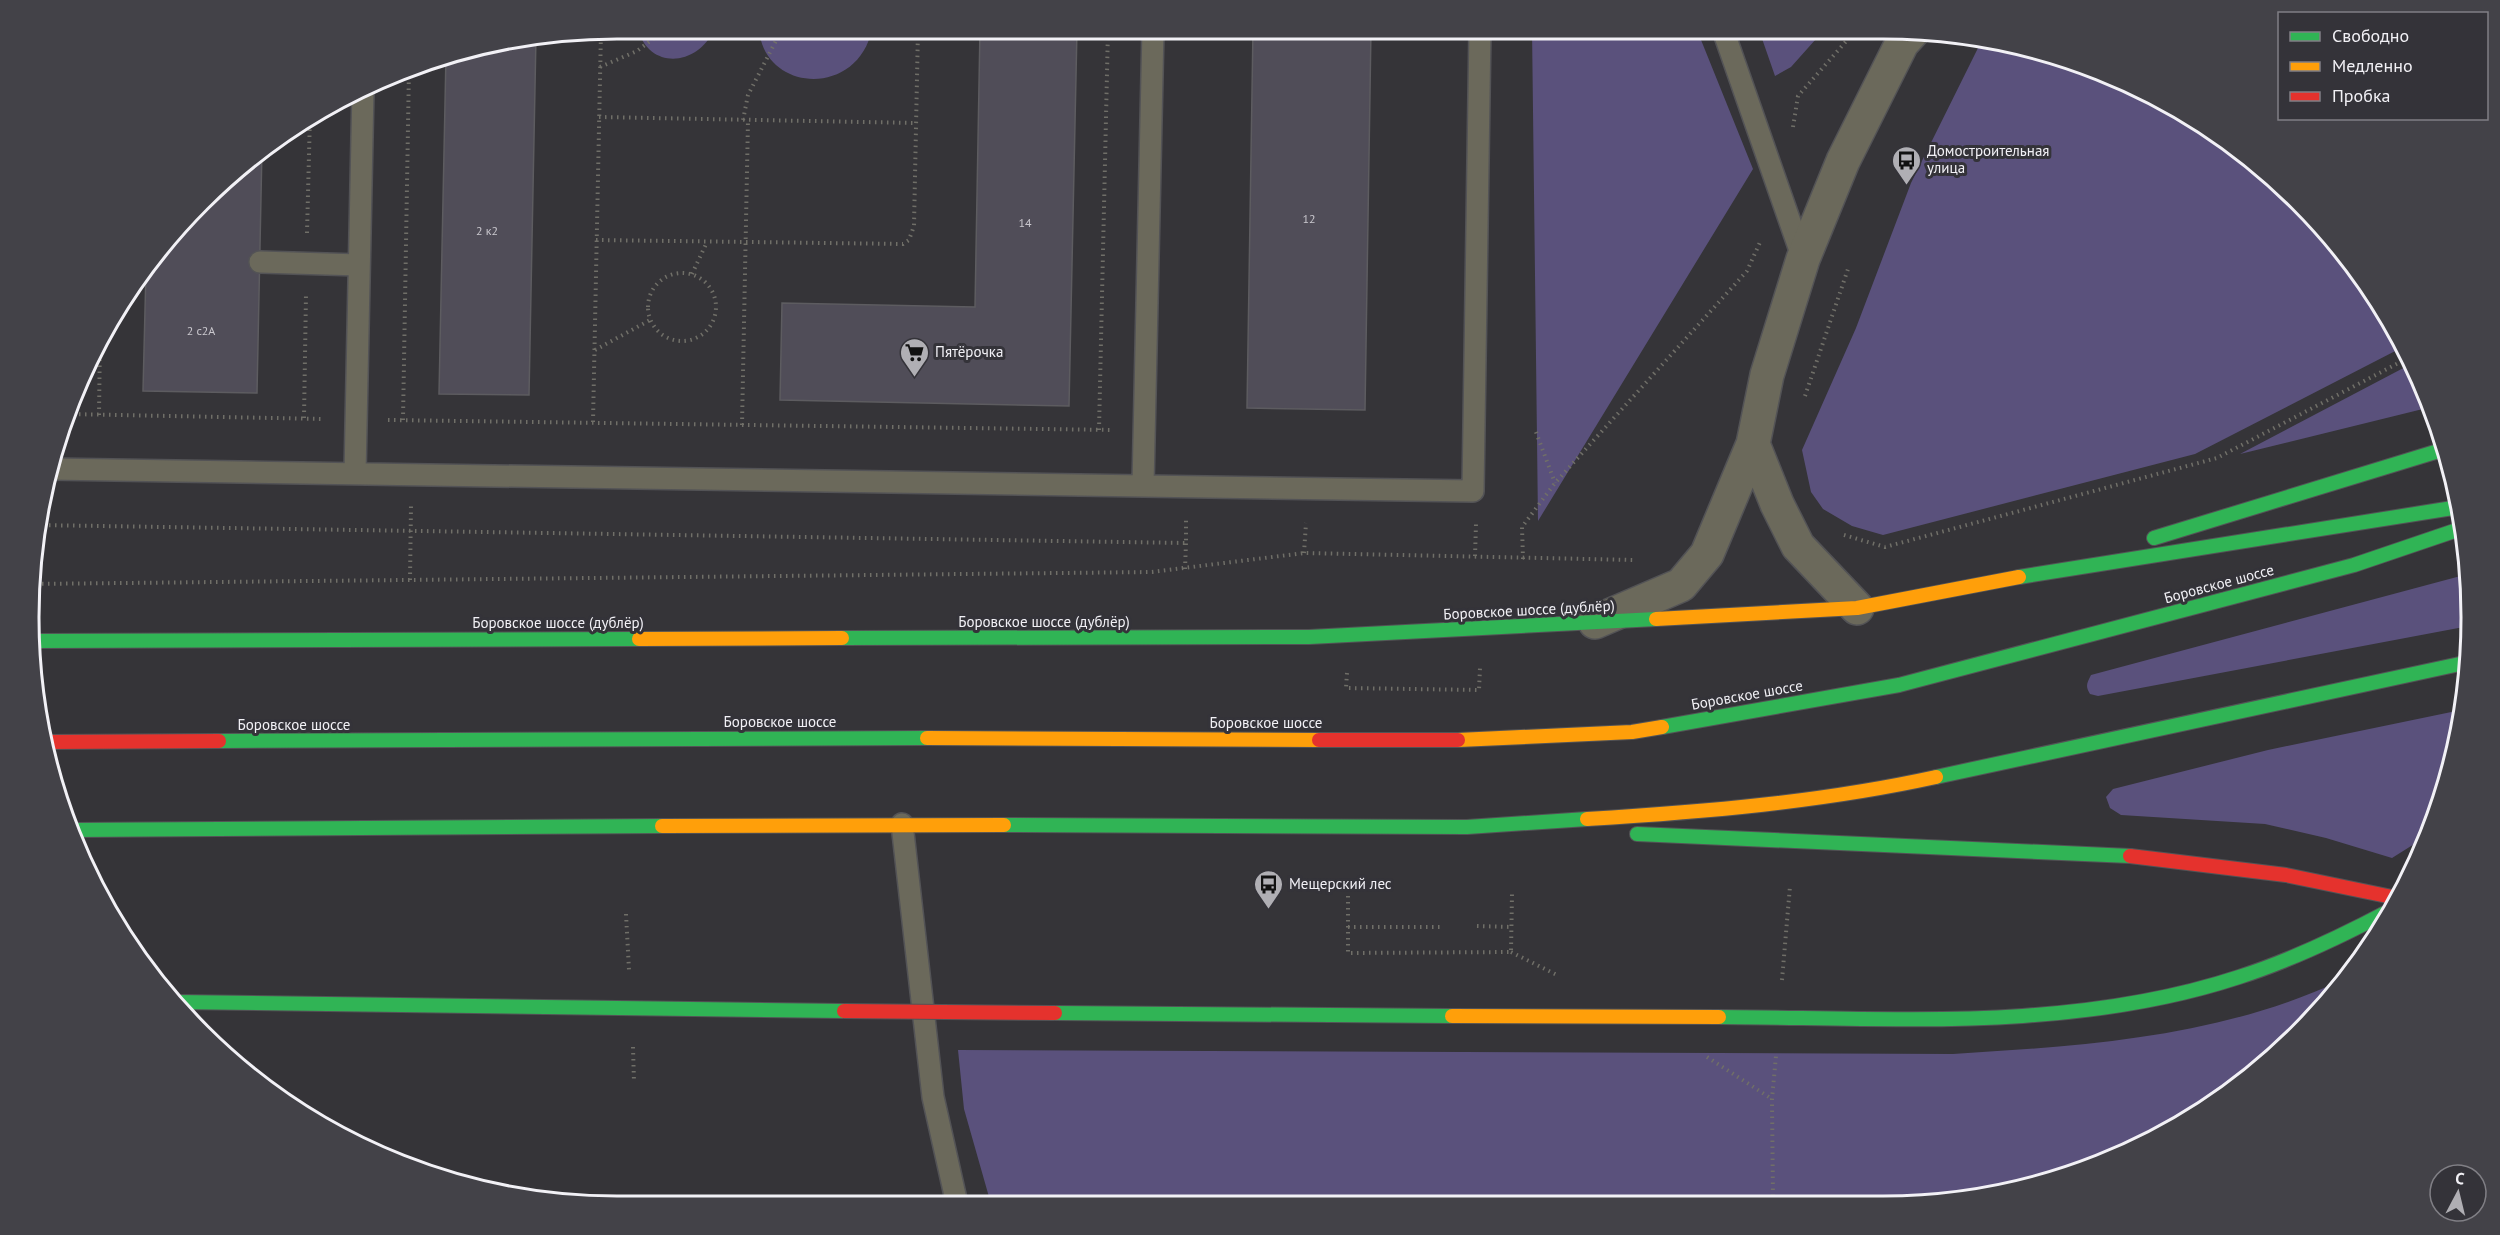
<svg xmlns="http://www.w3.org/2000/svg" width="2500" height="1235" viewBox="0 0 2500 1235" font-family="'PT Sans',sans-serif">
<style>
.green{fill:#5a517c}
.building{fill:#504d58;stroke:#5d5c60;stroke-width:1.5}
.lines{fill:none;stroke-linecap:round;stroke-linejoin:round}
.lane-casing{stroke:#535356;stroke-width:24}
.street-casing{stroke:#535356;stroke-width:36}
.fast-casing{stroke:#535356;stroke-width:16}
.slow-casing{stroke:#535356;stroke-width:16}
.jam-casing{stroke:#535356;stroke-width:16}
.path{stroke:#706f68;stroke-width:4;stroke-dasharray:1.5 4.5;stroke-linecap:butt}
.lane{stroke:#6b695b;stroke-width:21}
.street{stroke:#6b695b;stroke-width:33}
.fast{stroke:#30b455;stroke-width:14}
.slow{stroke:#ff9f0a;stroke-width:14}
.jam{stroke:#e5322d;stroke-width:14}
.fast-bridge-casing{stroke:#535356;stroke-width:16;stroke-linecap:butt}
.slow-bridge-casing{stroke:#535356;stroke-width:16;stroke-linecap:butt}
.jam-bridge-casing{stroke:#535356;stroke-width:16;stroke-linecap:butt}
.fast-bridge{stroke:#30b455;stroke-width:14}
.slow-bridge{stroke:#ff9f0a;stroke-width:14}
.jam-bridge{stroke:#e5322d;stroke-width:14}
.labels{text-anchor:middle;stroke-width:6;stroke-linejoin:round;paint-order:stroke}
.number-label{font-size:12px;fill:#cac8ce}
.poi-label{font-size:15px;fill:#f2f1f6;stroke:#343339;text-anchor:start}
.street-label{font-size:15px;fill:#f2f1f6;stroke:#343339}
.rim{fill:none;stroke:#f2f1f6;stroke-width:3}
</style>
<rect width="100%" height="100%" fill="#353438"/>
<path class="green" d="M 638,29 L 714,29 C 699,66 649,71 638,29 Z
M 759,29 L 872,29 C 858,98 764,93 759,29 Z
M 1532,29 L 1697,30 L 1753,169 L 1538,521 Z
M 1759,30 L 1824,30 L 1791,67 L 1775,76 Z
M 1994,42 L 2035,48 L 2143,89 L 2241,150 L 2325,229 L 2392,323 L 2403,347 L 2195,454 L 1883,535 L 1852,526 L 1823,509 L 1811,492 L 1802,450 L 1856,328 L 1911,183 L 1978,48 Z
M 2411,364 L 2431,407 L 2240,454 Z
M 2468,574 L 2469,626 L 2098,696 L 2090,694 C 2085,686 2087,683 2091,675 Z
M 2461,710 L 2452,770 L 2427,836 L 2392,858 L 2326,838 L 2265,824 L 2121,815 L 2110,808 L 2106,797 L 2113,789 L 2268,750 Z
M 2342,980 L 2326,1006 L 2210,1107 L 2108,1162 L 1959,1201 L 991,1204 L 964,1109 L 958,1050 L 1953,1054 C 2086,1046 2220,1037 2342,980 Z"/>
<path class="building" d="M 980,29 L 1077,29 L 1069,406 L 780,400 L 782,303 L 975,307 Z
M 1253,29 L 1371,29 L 1365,410 L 1247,408 Z
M 536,36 L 529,395 L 439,394 L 446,55 L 503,40 Z
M 262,148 L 257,393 L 143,391 L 146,270 L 175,229 Z"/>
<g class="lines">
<defs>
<path id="lane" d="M 1153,29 L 1143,486 L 1473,491 L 1480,29
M 1723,30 L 1803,259
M 260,262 L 359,265
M 50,469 L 1143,486
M 355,474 L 363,89
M 902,824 L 933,1097 L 957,1204"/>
<path id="street" d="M 1857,608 L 1798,546 L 1777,504 L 1753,444 L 1767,375 L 1803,259 L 1843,161 L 1902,43 L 1914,30
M 1595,622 L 1681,585 L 1707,554 L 1753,444"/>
<path id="fast" d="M 2154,538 L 2445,449
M 2019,577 L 2459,507
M 842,638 L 1309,637 L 1656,619
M 32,641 L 639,639
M 1662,727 L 1899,685 L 2354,565 L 2463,528
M 219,741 L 927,738
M 1936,777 L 2469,662
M 1004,825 L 1467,827 L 1587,819
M 71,830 L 662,826
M 1637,834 L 2130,856"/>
<path id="slow" d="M 1656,619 L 1857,608 L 2019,577
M 639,639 L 842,638
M 927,738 L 1319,740
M 1458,740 L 1632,732 L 1662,727
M 1587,819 C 1704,812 1822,802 1936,777
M 662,826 L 1004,825"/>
<path id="jam" d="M 1319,740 L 1458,740
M 43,742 L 219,741
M 2130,856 L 2286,875 L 2397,898"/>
</defs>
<use href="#lane" class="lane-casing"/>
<use href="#street" class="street-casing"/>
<use href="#fast" class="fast-casing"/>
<use href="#slow" class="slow-casing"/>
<use href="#jam" class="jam-casing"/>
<path class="path" d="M 600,67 L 637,51 L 666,29
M 599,117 L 916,123
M 743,120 L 748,95 L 782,29
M 1793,127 L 1798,96 L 1856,30
M 307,233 L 310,116
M 596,240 L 903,244 L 909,240 L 914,226 L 918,29
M648 307a34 34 0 1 1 68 0a34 34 0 1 1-68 0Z
M 692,274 L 707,242
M 595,350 L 650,320
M 1805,396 L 1849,266
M 67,414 L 324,419
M 99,415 L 100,337
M 304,418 L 306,294
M 388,420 L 1113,430
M 403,420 L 409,68
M 593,422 L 601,30
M 742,425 L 748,120
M 1099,430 L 1108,29
M 1536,432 L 1555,483
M 37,525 L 1186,543 L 1186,517
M 1844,535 L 1885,547 L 2217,458 L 2408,358
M 1304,553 L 1306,523
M 1475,556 L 1476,524
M 1523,559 L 1522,527 L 1555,483 L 1747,271 L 1761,240
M 1185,569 L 1186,543
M 410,580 L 411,506
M 30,584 L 1152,572 L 1304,553 L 1636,560
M 1347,673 L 1346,688 L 1479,690 L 1480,668
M 1348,896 L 1348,953 L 1511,952 L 1512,894
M 626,914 L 629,970
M 1477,926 L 1512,927
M 1348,927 L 1442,927
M 1511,952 L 1559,976
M 1782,980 L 1790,886
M 633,1047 L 634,1082
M 1707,1057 L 1772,1099
M 1773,1202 L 1772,1099 L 1776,1056"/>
<use href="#lane" class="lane"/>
<use href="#street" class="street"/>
<use href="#fast" class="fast"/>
<use href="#slow" class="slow"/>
<use href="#jam" class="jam"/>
<defs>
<path id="fast-bridge" d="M 175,1002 L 844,1011
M 1055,1013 L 1452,1016
M 1719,1017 C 1892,1018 2072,1032 2239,977 C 2292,960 2340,937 2389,911"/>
<path id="slow-bridge" d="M 1452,1016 L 1719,1017"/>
<path id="jam-bridge" d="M 844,1011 L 1055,1013"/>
</defs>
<use href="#fast-bridge" class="fast-bridge-casing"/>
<use href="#slow-bridge" class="slow-bridge-casing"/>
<use href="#jam-bridge" class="jam-bridge-casing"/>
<use href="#fast-bridge" class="fast-bridge"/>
<use href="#slow-bridge" class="slow-bridge"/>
<use href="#jam-bridge" class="jam-bridge"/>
</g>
<defs>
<symbol id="bus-pin" viewBox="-11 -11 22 30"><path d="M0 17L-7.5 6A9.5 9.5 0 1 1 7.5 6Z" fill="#b0afb4" stroke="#343339"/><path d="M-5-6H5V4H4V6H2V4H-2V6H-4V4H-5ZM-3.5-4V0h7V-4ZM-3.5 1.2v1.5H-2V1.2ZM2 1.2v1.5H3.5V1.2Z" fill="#111"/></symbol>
<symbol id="supermarket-pin" viewBox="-11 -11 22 30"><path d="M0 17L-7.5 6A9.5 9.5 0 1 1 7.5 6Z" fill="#b0afb4" stroke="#343339"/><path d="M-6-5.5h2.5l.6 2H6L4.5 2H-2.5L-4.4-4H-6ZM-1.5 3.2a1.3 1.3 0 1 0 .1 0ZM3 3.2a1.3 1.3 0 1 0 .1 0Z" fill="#111"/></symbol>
</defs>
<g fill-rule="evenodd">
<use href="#bus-pin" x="1890" y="144" width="33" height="45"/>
<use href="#supermarket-pin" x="898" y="336" width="33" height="45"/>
<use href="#bus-pin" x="1252" y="868" width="33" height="45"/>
</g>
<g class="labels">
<g class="number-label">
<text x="1309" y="223">12</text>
<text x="1025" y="227">14</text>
<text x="487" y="235">2 к2</text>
<text x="201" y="335">2 с2А</text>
</g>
<g class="poi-label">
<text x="1927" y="156">Домостроительная<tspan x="1927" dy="17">улица</tspan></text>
<text x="935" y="357">Пятёрочка</text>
<text x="1289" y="889">Мещерский лес</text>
</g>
<g class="street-label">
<text transform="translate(2219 584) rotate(-15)" y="5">Боровское шоссе</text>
<text transform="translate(1529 610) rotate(-3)" y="5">Боровское шоссе (дублёр)</text>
<text x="1044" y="627">Боровское шоссе (дублёр)</text>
<text x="558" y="628">Боровское шоссе (дублёр)</text>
<text transform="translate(1747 695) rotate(-10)" y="5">Боровское шоссе</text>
<text x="780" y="727">Боровское шоссе</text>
<text x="1266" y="728">Боровское шоссе</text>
<text x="294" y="730">Боровское шоссе</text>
</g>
</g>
<path d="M0 0H2500V1235H0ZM617 39H1883A578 578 0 0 1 2461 617V618A578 578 0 0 1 1883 1196H617A578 578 0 0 1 39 618V617A578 578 0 0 1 617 39Z" fill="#434248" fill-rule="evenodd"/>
<path class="rim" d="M617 39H1883A578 578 0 0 1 2461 617V618A578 578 0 0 1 1883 1196H617A578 578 0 0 1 39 618V617A578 578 0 0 1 617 39Z"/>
<rect x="2278" y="12" width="210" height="108" fill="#343339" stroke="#807f85" stroke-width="1.5"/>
<rect x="2290" y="32" width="30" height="9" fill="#30b455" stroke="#807f85" stroke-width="1.5"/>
<text x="2332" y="42" font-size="18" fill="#f2f1f6">Свободно</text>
<rect x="2290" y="62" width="30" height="9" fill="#ff9f0a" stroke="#807f85" stroke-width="1.5"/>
<text x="2332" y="72" font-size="18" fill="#f2f1f6">Медленно</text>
<rect x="2290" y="92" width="30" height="9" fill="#e5322d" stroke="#807f85" stroke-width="1.5"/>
<text x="2332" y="102" font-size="18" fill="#f2f1f6">Пробка</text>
<g transform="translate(2458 1193) rotate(7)"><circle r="28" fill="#343339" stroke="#807f85" stroke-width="1.5"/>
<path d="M0-4.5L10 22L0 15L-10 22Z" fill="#b0afb4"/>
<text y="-9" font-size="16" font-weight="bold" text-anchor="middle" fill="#f2f1f6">С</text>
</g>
</svg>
